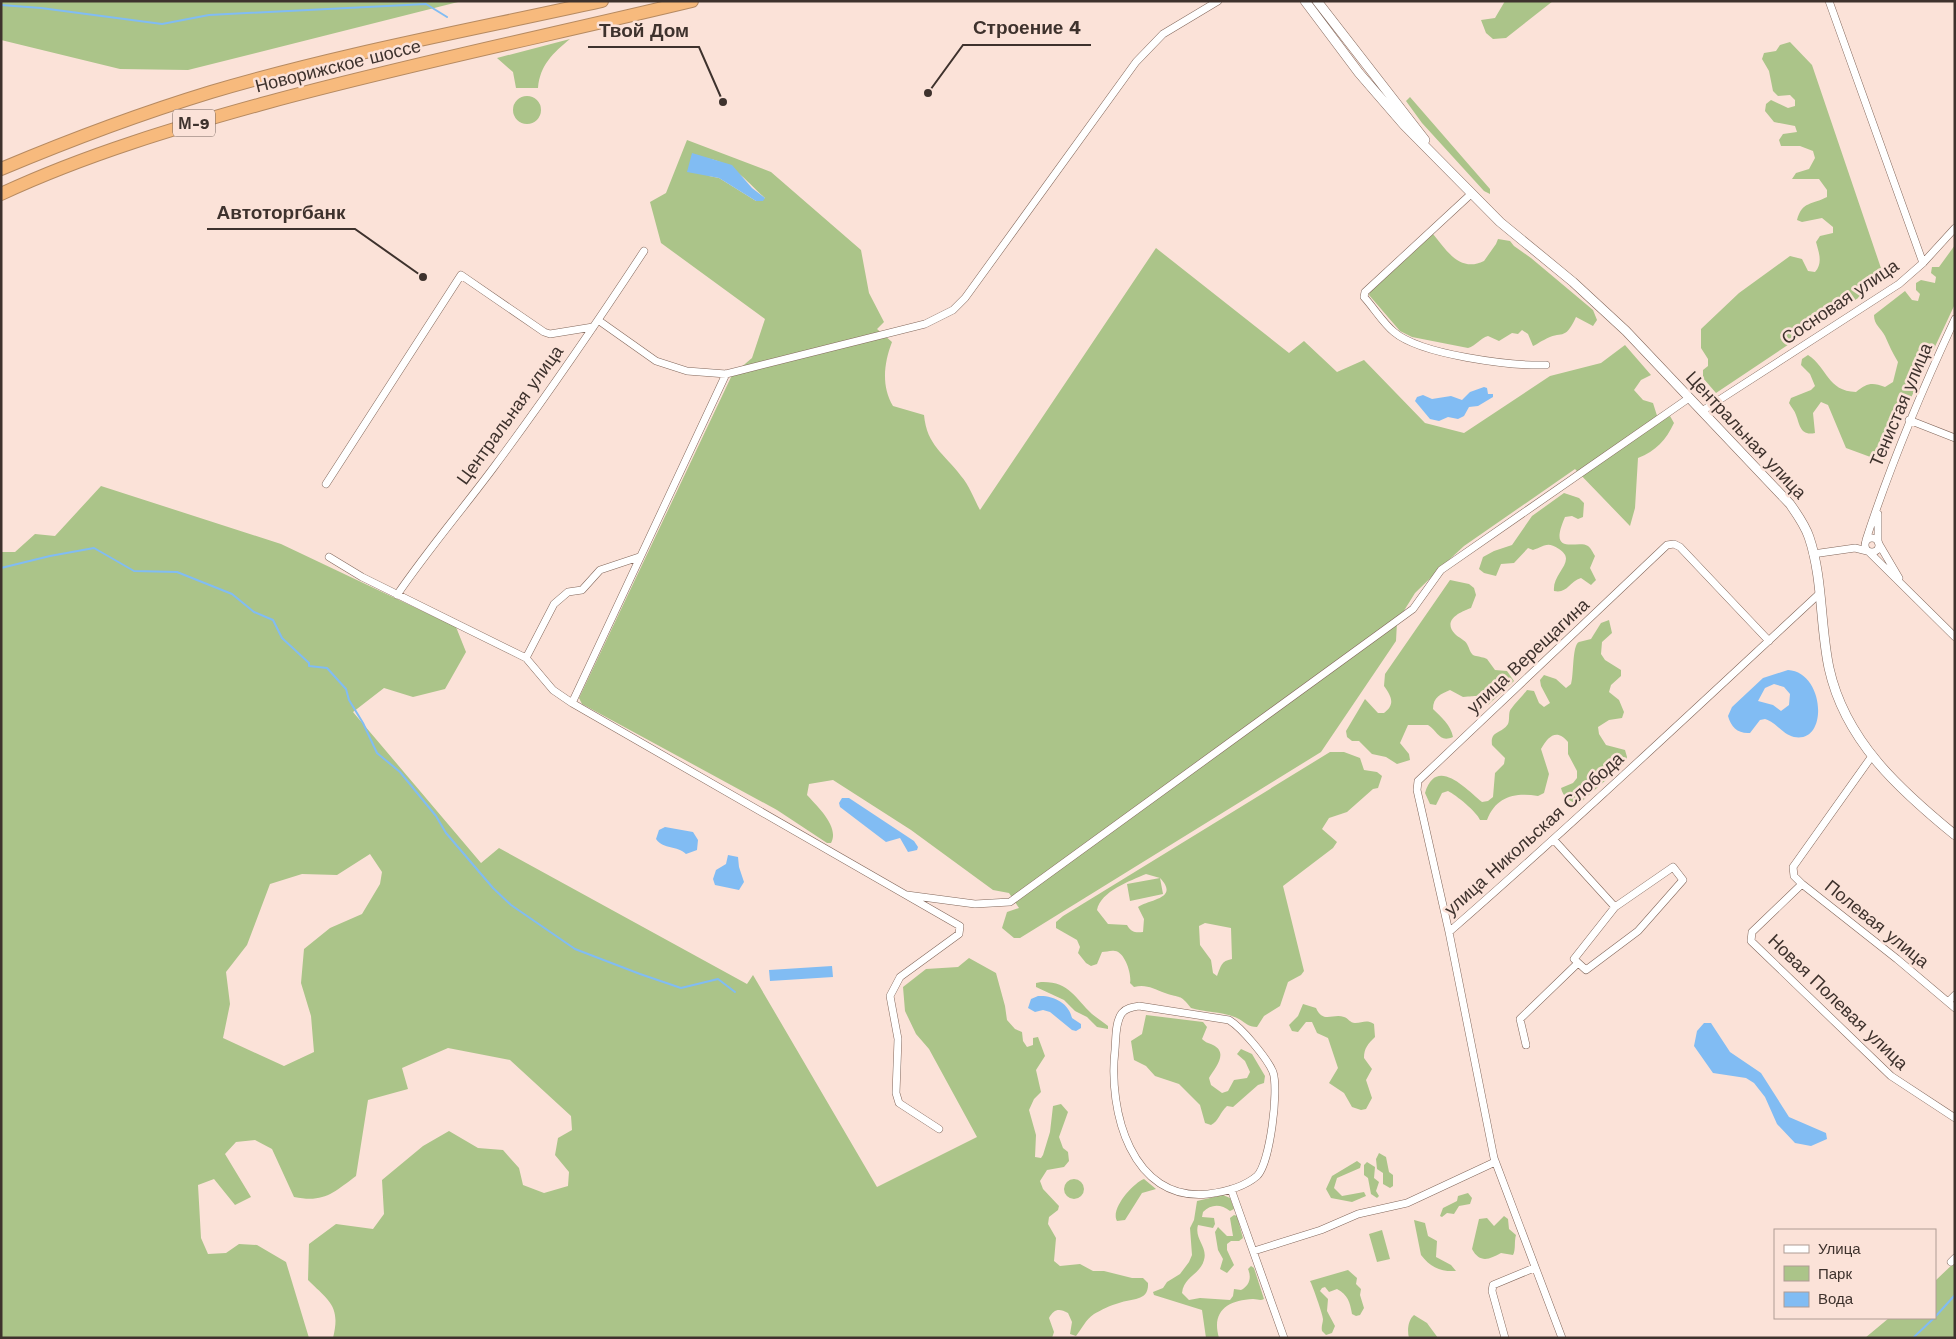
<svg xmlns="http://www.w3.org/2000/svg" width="1956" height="1339" viewBox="0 0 1956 1339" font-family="'Work Sans',sans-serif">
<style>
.green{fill:#abc489;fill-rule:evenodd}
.water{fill:#81bcf3;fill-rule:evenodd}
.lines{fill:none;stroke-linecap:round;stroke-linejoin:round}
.stream{stroke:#81bcf3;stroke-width:2}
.minor-casing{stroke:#82675b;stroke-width:8}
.tertiary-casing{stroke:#82675b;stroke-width:10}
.motorway-casing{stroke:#b68a61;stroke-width:14}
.minor{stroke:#fff;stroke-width:7}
.tertiary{stroke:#fff;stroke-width:9}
.motorway{stroke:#f7ba7d;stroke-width:12}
.labels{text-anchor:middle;stroke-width:5;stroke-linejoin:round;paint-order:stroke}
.shield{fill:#fbe2d8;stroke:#776760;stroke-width:1}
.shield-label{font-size:16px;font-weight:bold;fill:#3e322d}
.street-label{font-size:18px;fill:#3e322d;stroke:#fbe2d8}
.leader{fill:none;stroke:#3e322d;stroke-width:2}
.callout-dot{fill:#3e322d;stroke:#fbe2d8;stroke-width:2}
.callout-label{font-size:19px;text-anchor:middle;font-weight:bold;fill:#3e322d;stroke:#fbe2d8;stroke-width:5;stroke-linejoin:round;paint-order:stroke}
</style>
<rect width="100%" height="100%" fill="#fbe2d8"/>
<path class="green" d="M 1,1 L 462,1 L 188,70 L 120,69 L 1,40 Z
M 1505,1 L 1553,1 L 1506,38 L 1493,39 L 1486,33 L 1481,20 L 1495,18 Z
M 570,39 C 553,53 540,65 538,88 L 516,88 L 513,72 L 497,58 Z
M 1790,42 L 1812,65 L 1885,280 L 1716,393 L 1703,378 L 1703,370 L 1708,366 L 1708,359 L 1701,348 L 1701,329 L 1739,293 L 1790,256 L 1802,259 L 1808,271 L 1815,272 C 1823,263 1819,253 1816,242 L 1820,236 L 1833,233 L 1833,227 L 1822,218 L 1802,222 L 1797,220 C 1802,201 1812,205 1827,197 L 1827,190 L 1819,179 L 1792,179 L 1796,173 L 1809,169 L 1815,158 L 1813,151 L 1800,146 L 1781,146 L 1779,140 L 1783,134 L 1797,132 L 1795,126 L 1774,122 L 1765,111 L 1766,104 L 1771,100 L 1788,108 L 1795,106 L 1795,100 L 1790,95 L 1778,96 L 1773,91 L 1769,71 L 1762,59 L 1764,53 L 1776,51 L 1780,45 Z
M513 110a14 14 0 1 1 28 0a14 14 0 1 1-28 0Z
M 1410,97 L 1490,189 L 1490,194 L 1484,191 L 1422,123 L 1406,101 Z
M 687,140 L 771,172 L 861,250 L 869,293 L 884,322 L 877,329 L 892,342 C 884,363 881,386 893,406 L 924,415 C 927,446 944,453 961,476 C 969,485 974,499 980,510 L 1156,248 L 1289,353 L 1304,341 L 1337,372 L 1364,360 L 1425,423 L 1464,433 L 1550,376 L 1601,363 L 1625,345 L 1651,375 L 1641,380 L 1634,390 L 1643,400 L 1653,403 L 1659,422 L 1670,416 L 1674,423 C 1666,440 1656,451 1638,458 L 1635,508 L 1630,526 L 1575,469 L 1464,546 L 1450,559 L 1415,593 L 1397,622 L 1396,641 L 1321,752 L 1020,938 L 1014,938 L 1002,928 L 1007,912 L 1019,908 L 1009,893 L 993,890 L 911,830 L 833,780 L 809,784 L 807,795 C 817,806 840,827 831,843 L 827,843 L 777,810 L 582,704 L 579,698 L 732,375 L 752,358 L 765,319 L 661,243 L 650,202 L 666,193 ZM 704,158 C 732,161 746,181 765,198 L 756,201 L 719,178 L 709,176 Z
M 1433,234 C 1446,250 1460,273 1484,261 L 1496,244 L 1498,239 L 1510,241 L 1514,246 L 1531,258 L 1593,310 L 1597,320 L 1593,326 L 1576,317 C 1564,343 1562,329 1544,340 C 1539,342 1538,344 1533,346 L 1528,334 L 1522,330 L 1518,334 L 1512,333 L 1499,341 L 1488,336 C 1480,338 1476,346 1468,348 L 1412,337 L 1400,331 L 1369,295 L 1371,289 L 1377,285 Z
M 1955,245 L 1955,304 L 1902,417 L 1884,462 L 1846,448 L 1828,405 L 1821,402 L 1813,413 L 1815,433 C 1800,436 1800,425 1796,415 C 1795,411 1791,407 1789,403 L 1791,398 L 1811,390 L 1815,386 L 1810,374 L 1801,365 L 1802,359 L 1808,355 C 1828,368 1827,391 1856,392 C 1867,383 1872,382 1885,387 L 1893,382 L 1898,362 C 1893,354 1889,345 1885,336 C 1881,328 1874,325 1874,315 L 1905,291 L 1912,300 L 1918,301 L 1920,294 L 1916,290 L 1916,283 L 1921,280 L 1935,283 L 1936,277 L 1931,273 L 1932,267 L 1939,267 Z
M 101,486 L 281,544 L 456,627 L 466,652 L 445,689 L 413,697 L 384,688 L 353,712 L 481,863 L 499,848 L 747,984 L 753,975 L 877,1187 L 977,1137 L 929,1049 L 916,1034 L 905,1011 L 903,987 L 926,969 L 958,967 L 969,958 L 996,973 L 1005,1006 L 1007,1020 L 1015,1029 L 1022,1032 L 1023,1041 L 1027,1047 L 1033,1045 L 1033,1038 L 1038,1037 L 1045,1056 L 1036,1070 L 1041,1092 L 1034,1099 L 1029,1110 L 1036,1135 L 1035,1157 L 1041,1158 L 1043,1155 L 1050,1132 L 1053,1106 L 1061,1104 L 1068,1112 L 1059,1137 L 1063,1148 L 1068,1152 L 1069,1161 L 1064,1167 L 1047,1170 L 1040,1181 L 1043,1189 L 1059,1206 L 1058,1210 L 1049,1217 L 1048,1224 L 1056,1238 L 1054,1261 L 1060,1266 L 1080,1264 L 1093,1271 L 1104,1271 L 1132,1278 L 1143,1278 L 1148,1283 C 1149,1302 1132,1298 1119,1303 C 1111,1305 1101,1310 1094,1314 C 1086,1319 1081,1330 1076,1336 L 1070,1334 L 1072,1322 L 1068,1313 C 1059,1308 1054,1309 1049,1318 L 1054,1332 L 1052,1338 L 333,1338 C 341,1306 329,1301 308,1280 L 309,1244 L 336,1224 L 373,1229 L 384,1214 L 382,1180 L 423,1146 L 449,1131 L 478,1148 L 503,1150 L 519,1168 L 523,1185 L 544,1193 L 568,1186 L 569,1172 L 555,1155 L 558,1138 L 572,1130 L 571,1116 L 510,1060 L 448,1048 L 402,1068 L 408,1089 L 368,1100 L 356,1176 C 333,1193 324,1203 294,1197 L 272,1149 L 255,1140 L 236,1142 L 225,1154 L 251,1197 L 235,1205 L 214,1179 L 198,1185 L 201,1238 L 208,1254 L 226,1253 L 239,1244 L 257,1245 L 286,1262 L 309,1338 L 1,1338 L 1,552 L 15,552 L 35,534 L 55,536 ZM 370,854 L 382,872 L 380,884 L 362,914 L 330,928 L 304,949 L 301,983 L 311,1016 L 314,1052 L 284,1066 L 223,1038 L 230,1004 L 226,972 L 247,945 L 270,884 L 302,874 L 337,875 Z
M 1564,493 L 1579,498 L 1584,503 L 1583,517 L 1578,519 L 1572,516 L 1565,517 C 1547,558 1578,539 1588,546 C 1591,548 1593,553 1595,556 L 1590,568 L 1596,580 L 1591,585 L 1581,578 C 1569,582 1567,594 1554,591 C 1552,573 1578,561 1559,549 C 1547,541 1545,546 1533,550 L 1528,548 L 1514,563 L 1501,564 L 1496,576 L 1484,573 L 1479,569 L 1483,557 L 1494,551 L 1512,545 L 1532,516 Z
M 1450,580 L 1469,584 L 1474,588 L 1476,595 L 1471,608 C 1460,612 1442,620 1455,634 C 1459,638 1465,640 1467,644 C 1470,649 1470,655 1476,656 C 1480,657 1483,657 1487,659 L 1495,670 L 1507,671 L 1514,681 L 1488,705 C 1471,695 1487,695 1463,697 L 1450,690 C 1441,694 1433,697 1433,709 C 1441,717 1451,725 1453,737 C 1439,743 1438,731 1428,725 L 1408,725 L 1400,743 L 1409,754 L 1410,760 L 1397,764 L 1386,757 L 1372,754 L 1359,741 L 1352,741 L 1347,737 L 1346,731 L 1365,699 L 1378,713 L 1384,713 C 1396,704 1391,696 1384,686 L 1385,674 Z
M 1609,620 L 1612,633 L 1602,642 L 1601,654 L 1605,660 L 1621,670 L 1621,676 L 1611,685 L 1609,692 L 1619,700 L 1624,712 L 1622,718 L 1609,720 L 1598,727 L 1599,734 L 1606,745 L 1625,750 L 1627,757 L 1625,763 L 1579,804 C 1570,802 1563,797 1561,788 L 1573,783 L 1577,778 L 1577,771 L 1568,754 L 1568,742 C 1557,728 1548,736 1541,749 L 1549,774 L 1544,793 L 1538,796 C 1516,792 1496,796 1487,820 L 1480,820 C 1477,812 1456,795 1448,791 L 1442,793 L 1436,805 L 1430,804 L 1425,793 C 1436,756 1465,788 1482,802 L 1488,801 L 1493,797 L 1495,773 L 1504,764 L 1505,758 L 1492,745 C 1490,730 1502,734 1508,724 C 1510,720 1508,712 1511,709 C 1516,702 1522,697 1527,690 L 1534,691 L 1539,703 L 1544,707 L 1550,703 L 1541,686 L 1540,680 L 1544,675 L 1556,679 L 1566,688 L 1571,684 C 1574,675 1572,645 1579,642 C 1583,641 1587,640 1591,639 L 1601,623 Z
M 1330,752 L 1344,752 L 1360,758 L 1364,770 L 1377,772 L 1382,776 L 1378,788 L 1373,789 L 1347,812 L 1329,818 L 1322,829 L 1337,842 L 1333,848 L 1283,886 L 1304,971 L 1301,975 L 1288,982 L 1280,1006 L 1264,1016 L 1257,1027 C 1248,1027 1246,1023 1239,1019 C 1223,1011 1207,1013 1191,1008 C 1179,993 1181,999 1165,993 C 1153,989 1147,984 1134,987 L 1130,983 C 1132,975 1125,952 1115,951 C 1111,950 1106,952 1102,952 L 1097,964 L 1091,966 L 1086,963 L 1078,953 L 1080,947 L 1077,940 L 1056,928 L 1056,922 L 1063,916 ZM 1146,874 L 1160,878 L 1127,884 L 1130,901 L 1163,894 L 1160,878 C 1180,899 1149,899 1138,907 L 1144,919 L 1143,932 C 1135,933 1131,932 1127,925 L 1108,924 L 1097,910 C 1101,891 1130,881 1146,874 ZM 1205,923 L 1231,928 L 1232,959 C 1221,961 1221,966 1217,976 L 1213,973 L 1211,960 L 1200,945 L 1199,926 Z
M 1041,982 C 1069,981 1075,998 1092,1014 C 1097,1018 1103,1022 1108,1026 L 1108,1029 L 1097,1027 L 1087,1017 L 1075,1011 L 1064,1000 L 1036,987 L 1036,983 Z
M 1303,1004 L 1316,1008 C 1323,1024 1333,1013 1344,1017 C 1348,1018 1350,1023 1355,1023 C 1363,1023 1366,1019 1374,1024 L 1375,1037 C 1368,1044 1364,1048 1364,1058 L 1372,1069 L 1366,1080 L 1372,1098 L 1366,1109 L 1361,1110 L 1352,1107 L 1344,1093 L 1329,1083 L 1338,1068 L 1328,1038 L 1317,1033 L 1312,1022 L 1306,1022 L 1298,1032 L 1292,1031 L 1289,1025 L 1298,1016 Z
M 1146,1015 L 1203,1022 L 1207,1027 L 1202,1039 C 1206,1043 1209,1043 1213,1045 C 1229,1053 1215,1068 1209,1078 L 1211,1085 L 1222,1093 L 1228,1091 L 1234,1080 L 1247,1078 L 1250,1072 L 1245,1061 L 1237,1054 L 1241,1049 L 1252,1054 L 1265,1076 L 1264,1083 L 1258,1085 L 1233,1107 L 1227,1106 C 1220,1112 1219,1121 1211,1125 L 1205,1123 L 1200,1105 L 1179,1084 L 1155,1076 L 1146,1066 L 1134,1060 L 1131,1041 L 1142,1034 Z
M 1379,1153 L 1386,1157 L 1389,1172 L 1393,1175 L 1393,1186 L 1390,1188 L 1383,1184 L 1383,1173 L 1377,1169 L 1376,1159 Z
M 1357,1161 L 1361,1164 L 1360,1168 L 1337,1178 L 1334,1188 L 1342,1196 L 1364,1192 L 1366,1196 L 1352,1202 L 1331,1198 L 1326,1189 L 1332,1176 Z
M 1367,1162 L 1375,1167 L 1374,1178 L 1379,1182 L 1376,1191 L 1379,1196 L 1377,1198 L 1371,1194 L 1368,1178 L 1364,1175 L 1364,1165 Z
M 1144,1179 L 1156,1189 L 1142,1193 L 1125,1220 L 1117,1221 C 1110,1209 1133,1183 1144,1179 Z
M1064 1189a10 10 0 1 1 20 0a10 10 0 1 1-20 0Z
M 1468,1193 L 1472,1198 L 1470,1204 L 1459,1206 L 1454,1214 L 1447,1213 L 1442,1217 L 1440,1216 L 1443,1208 L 1457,1201 L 1458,1196 Z
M 1223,1195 L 1230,1198 L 1234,1209 L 1230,1211 C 1221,1204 1211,1204 1203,1212 L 1202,1217 L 1214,1218 L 1215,1224 L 1213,1228 L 1198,1225 C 1194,1239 1208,1247 1204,1260 C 1200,1275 1184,1276 1182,1293 L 1189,1300 L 1200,1298 L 1230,1300 L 1233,1296 L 1234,1289 L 1241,1290 C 1249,1286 1252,1278 1248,1269 L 1251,1266 L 1254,1268 L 1264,1299 C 1260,1301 1258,1299 1253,1299 C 1228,1300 1211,1311 1219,1338 L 1206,1338 L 1202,1310 L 1154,1295 L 1153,1292 L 1163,1288 L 1167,1282 L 1180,1274 L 1189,1262 L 1192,1255 L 1190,1228 L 1194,1220 L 1197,1201 Z
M 1234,1215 L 1237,1216 L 1243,1238 L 1239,1241 L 1231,1241 L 1227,1244 L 1227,1250 L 1234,1265 L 1227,1273 L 1220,1269 L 1223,1259 L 1218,1250 L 1215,1232 L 1218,1227 L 1227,1236 L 1233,1236 L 1230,1218 Z
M 1504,1216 L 1508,1219 L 1509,1229 L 1516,1235 C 1514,1241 1516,1250 1513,1255 L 1501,1253 C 1490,1259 1480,1264 1472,1249 L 1479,1219 L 1487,1218 L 1494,1226 Z
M 1414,1220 L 1425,1223 L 1428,1236 L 1437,1241 L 1436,1257 L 1451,1265 L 1456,1271 C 1441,1272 1430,1267 1421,1255 Z
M 1382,1230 L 1390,1259 L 1377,1262 L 1369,1234 Z
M 1955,1262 L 1955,1338 L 1865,1338 L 1889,1318 L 1935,1318 L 1935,1281 Z
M 1348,1270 L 1357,1278 L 1356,1284 L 1361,1289 L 1360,1295 L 1364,1308 L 1360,1315 L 1356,1316 L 1352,1314 C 1350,1302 1348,1295 1337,1289 L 1329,1292 L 1325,1287 L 1322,1288 L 1320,1291 L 1328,1299 L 1327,1311 L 1335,1326 L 1332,1333 L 1326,1335 L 1322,1331 C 1321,1326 1323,1323 1323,1319 C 1323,1315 1312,1284 1310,1281 Z
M 1414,1315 L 1427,1323 L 1438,1338 L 1409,1338 C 1407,1331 1408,1320 1414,1315 Z"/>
<path class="water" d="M 692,153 L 732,165 L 752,188 L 765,198 L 763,201 L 756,201 L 719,178 L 687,172 Z
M 1484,387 L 1487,388 L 1488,394 L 1493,394 L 1493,397 L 1478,406 L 1469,407 L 1464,416 L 1458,419 L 1448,417 L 1439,421 L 1430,419 L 1415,401 L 1417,397 L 1423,395 L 1432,399 L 1451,396 L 1462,400 L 1470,392 Z
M 1788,670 C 1825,672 1829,744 1794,737 C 1782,734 1776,722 1765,719 L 1760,720 L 1750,733 C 1738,734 1731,727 1728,716 L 1732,707 L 1763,678 ZM 1774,684 L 1784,687 L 1790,694 L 1789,705 L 1781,711 L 1773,705 L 1758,701 L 1765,688 Z
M 842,798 L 849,798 L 914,841 L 918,847 L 917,850 L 908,852 L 900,838 L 886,842 L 840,807 L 839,803 Z
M 665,827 L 693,832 L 698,840 L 697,850 L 686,854 C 677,845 664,850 656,839 L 659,830 Z
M 728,855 L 738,857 L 739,867 L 744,882 L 739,890 L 715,885 L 713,879 L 716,870 L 726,864 Z
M 832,966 L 833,977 L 770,981 L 769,970 Z
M 1038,996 C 1053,995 1069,1003 1072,1018 L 1081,1024 L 1081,1028 L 1076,1031 L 1072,1030 L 1050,1012 L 1043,1010 L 1035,1012 L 1028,1008 L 1031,999 Z
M 1704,1023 L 1711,1023 L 1730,1052 L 1761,1073 L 1789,1117 L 1826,1133 L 1827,1139 L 1811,1146 L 1795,1143 L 1777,1124 L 1765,1097 L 1754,1083 L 1746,1078 L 1713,1073 L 1694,1046 L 1697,1031 Z"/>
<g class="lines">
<path class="stream" d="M 1,5 L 41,8 L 162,24 L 209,15 L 426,4 L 447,17
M 1,568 L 50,556 L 94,548 L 134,571 L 177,572 L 232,594 L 254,612 L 273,620 L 282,638 L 309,663 L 309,666 L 327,668 L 346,689 L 349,700 L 363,723 L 377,753 L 400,772 L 436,816 L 446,833 L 493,888 L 511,905 L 575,949 L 640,974 L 681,988 L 718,979 L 735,992
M 1935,1317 L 1955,1295
M 1913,1338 L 1934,1318"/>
<defs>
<path id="minor" d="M 1829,1 L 1923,263
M 1471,194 L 1365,292 L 1364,297 C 1374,308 1383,323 1394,332 C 1421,355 1511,366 1546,365
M 598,320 L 656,361 L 687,371 L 726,374 L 925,324 L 953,310 L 965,298 L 1136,62 L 1163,34 L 1218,1
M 1702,411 L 1899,284 L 1923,263 L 1955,228
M 1909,420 L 1955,438
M 326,484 L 461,275 L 544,332 L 550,334 L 593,327
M 1878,514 L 1878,542
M1865 545a7 7 0 1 1 14 0a7 7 0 1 1-14 0Z
M 1866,540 C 1891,463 1921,392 1955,319
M 1879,544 L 1899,578
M 1869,552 L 1955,637
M 1813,554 L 1855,548 L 1867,551
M 329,557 L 362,577 L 526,658 L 553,690 L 572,703 L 726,374
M 397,595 C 427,551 462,510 494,467 C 546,397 596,324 644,251
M 526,658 L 554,604 L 568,592 L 582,590 L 600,570 L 639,557
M 572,703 L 960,926 L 959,934 L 900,977 L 890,996 L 898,1039 L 896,1093 L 899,1103 L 939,1129
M 1872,756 L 1793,867 L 1794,876 L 1802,884 L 1752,932 L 1751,941 L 1891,1076 L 1955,1118
M 1554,840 L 1615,907 L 1574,959 L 1586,970 L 1638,931 L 1683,880 L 1673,867 L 1615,907
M 1802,884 L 1897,959 L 1955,1008
M 907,895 L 975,904 L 1010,902 L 1413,609 L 1441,570 L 1689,398
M 1449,932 L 1417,790 L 1418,781 L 1667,545 L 1674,544 L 1680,547 L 1769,641
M 1948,1002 L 1955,995
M 1139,1006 L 1229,1020 C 1242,1028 1267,1058 1273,1072 C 1279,1090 1270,1163 1257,1176 C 1244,1187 1224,1192 1208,1194 C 1131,1202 1108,1110 1115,1050 C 1116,1039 1115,1022 1122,1013 C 1126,1008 1133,1007 1139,1006 Z
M 1526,1045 L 1520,1019 L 1578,963
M 1231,1189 L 1284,1338
M 1254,1251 L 1321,1230 L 1358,1214 L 1407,1203 L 1495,1162
M 1951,1262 L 1955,1258
M 1505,1338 L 1492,1291 L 1493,1285 L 1534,1268
M 1562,1338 L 1494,1158 L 1449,932 C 1575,822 1696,708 1819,594"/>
<path id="tertiary" d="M 1305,1 L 1359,73 L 1404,125 L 1500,222 L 1573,282 L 1626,331 L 1790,504 C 1797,514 1805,525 1809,537 C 1823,578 1820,626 1829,668 C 1845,741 1900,790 1955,835
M 1317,1 L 1425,140"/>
<path id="motorway" d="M 1,169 C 70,140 139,114 211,92 C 339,54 471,30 602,1
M 1,194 C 87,154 178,127 269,102 C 409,64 551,35 692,1"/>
</defs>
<use href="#minor" class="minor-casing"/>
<use href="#tertiary" class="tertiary-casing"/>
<use href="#motorway" class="motorway-casing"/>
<use href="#minor" class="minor"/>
<use href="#tertiary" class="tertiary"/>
<use href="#motorway" class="motorway"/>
</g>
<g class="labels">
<rect class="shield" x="173" y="109.5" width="42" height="27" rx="4"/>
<g class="shield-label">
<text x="194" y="129">М-9</text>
</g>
<g class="street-label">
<text transform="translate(338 66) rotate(-14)" y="6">Новорижское шоссе</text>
<text transform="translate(1840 302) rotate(-34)" y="6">Сосновая улица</text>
<text transform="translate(1901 405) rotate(-67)" y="6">Тенистая улица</text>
<text transform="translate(510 415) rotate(-54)" y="6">Центральная улица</text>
<text transform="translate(1746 435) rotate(47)" y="6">Центральная улица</text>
<text transform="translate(1528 656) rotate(-43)" y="6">улица Верещагина</text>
<text transform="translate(1534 834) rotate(-42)" y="6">улица Никольская Слобода</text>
<text transform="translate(1877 924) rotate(39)" y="6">Полевая улица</text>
<text transform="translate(1838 1002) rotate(44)" y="6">Новая Полевая улица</text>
</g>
</g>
<path class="leader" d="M928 93L963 45H1091M723 102L699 47H588M423 277L355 229H207"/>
<g class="callout-dot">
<circle cx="928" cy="93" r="5"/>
<circle cx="723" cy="102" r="5"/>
<circle cx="423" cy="277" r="5"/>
</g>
<g class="callout-label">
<text x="1027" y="34">Строение 4</text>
<text x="644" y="37">Твой Дом</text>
<text x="281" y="219">Автоторгбанк</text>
</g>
<rect width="1956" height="1339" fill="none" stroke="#3e322d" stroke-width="5"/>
<rect x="1774" y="1229" width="162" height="90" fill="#fbe2d8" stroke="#af9c94"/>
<rect x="1784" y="1245" width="25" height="8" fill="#ffffff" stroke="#af9c94"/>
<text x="1818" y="1254" font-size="15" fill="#3e322d">Улица</text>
<rect x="1784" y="1266" width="25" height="15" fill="#abc489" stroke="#af9c94"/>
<text x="1818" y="1279" font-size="15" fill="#3e322d">Парк</text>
<rect x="1784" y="1292" width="25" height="15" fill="#81bcf3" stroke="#af9c94"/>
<text x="1818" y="1304" font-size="15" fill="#3e322d">Вода</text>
</svg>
